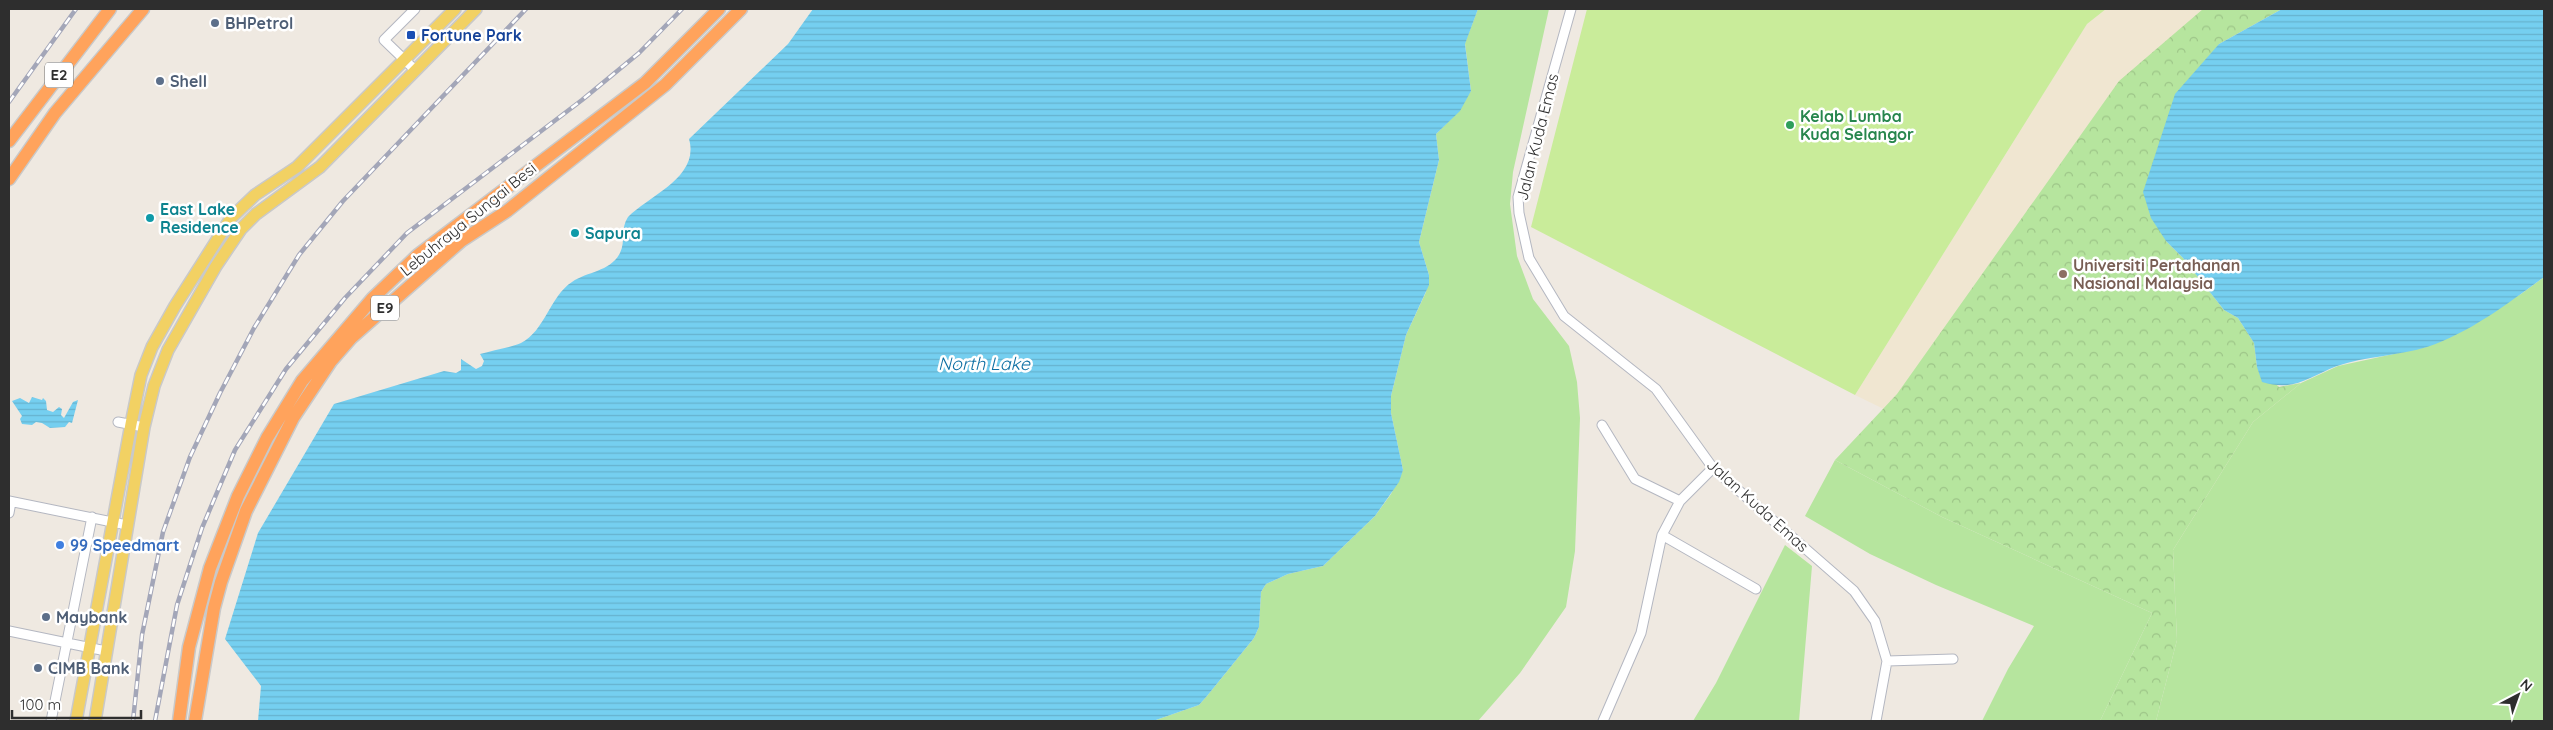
<svg xmlns="http://www.w3.org/2000/svg" width="2553" height="730" viewBox="0 0 2553 730" font-family="Quicksand,sans-serif">
<style>
.education{fill:#f0e6d1}
.grass{fill:#b6e59e}
.forest{fill:url(#forest-crowns)}
.pitch{fill:#c9ec9a}
.water{fill:url(#water-rules)}
.lines{fill:none;stroke-linecap:round;stroke-linejoin:round}
.minor-casing{stroke:#b4b7c1;stroke-width:11}
.major-casing{stroke:#c9c9c9;stroke-width:14}
.highway-casing{stroke:#c9c9c9;stroke-width:15}
.minor{stroke:#fff;stroke-width:9}
.major{stroke:#f2d163;stroke-width:11}
.highway{stroke:#ffa35c;stroke-width:12}
.rail-casing{stroke:#a3a6b8;stroke-width:4.5}
.rail{stroke:#fff;stroke-width:2.5;stroke-dasharray:8;stroke-linecap:butt}
.service-dot{fill:#5c6f8a;stroke:#fff;stroke-width:2}
.transit-dot{fill:#1a4fb4;stroke:#fff;stroke-width:2}
.leisure-dot{fill:#2e9e5b;stroke:#fff;stroke-width:2}
.culture-dot{fill:#0f9aa8;stroke:#fff;stroke-width:2}
.education-dot{fill:#8d6e63;stroke:#fff;stroke-width:2}
.shop-dot{fill:#3f7fe0;stroke:#fff;stroke-width:2}
.labels{text-anchor:middle;stroke-width:5;stroke-linejoin:round;paint-order:stroke}
.shield{fill:#fff;stroke:#6d6d6d;stroke-width:1}
.shield-label{font-size:15px;font-weight:bold;fill:#2e2e2e}
.service-label{font-size:16px;font-weight:bold;fill:#4e5e75;stroke:#fff;text-anchor:start}
.transit-label{font-size:16px;font-weight:bold;fill:#164399;stroke:#fff;text-anchor:start}
.leisure-label{font-size:16px;font-weight:bold;fill:#27864d;stroke:#fff;text-anchor:start}
.street-label{font-size:16px;fill:#2e2e2e;stroke:#fff}
.culture-label{font-size:16px;font-weight:bold;fill:#0d838f;stroke:#fff;text-anchor:start}
.education-label{font-size:16px;font-weight:bold;fill:#785e54;stroke:#fff;text-anchor:start}
.shop-label{font-size:16px;font-weight:bold;fill:#366cbe;stroke:#fff;text-anchor:start}
.water-label{font-size:18px;font-style:italic;fill:#0d6fa3;stroke:#fff}
</style>
<defs>
<pattern id="forest-crowns" width="20" height="18" patternUnits="userSpaceOnUse" patternTransform="scale(1.25)"><rect width="20" height="18" fill="#b6e59e"/><path d="M2 6a3 3 0 1 1 6 0M12 15a3 3 0 1 1 6 0" fill="none" stroke="#9dc588"/></pattern>
<pattern id="water-rules" width="6" height="5" patternUnits="userSpaceOnUse" patternTransform="scale(1.25)"><rect width="6" height="5" fill="#75cff0"/><path d="M0 2.5h6" fill="none" stroke="#66b2ce"/></pattern>
</defs>
<rect width="100%" height="100%" fill="#efe9e1"/>
<path class="education" d="M 2106,9 L 2282,9 L 2219,44 L 2279,387 L 2301,383 L 2253,422 L 2173,550 L 1855,395 L 2087,24 Z"/>
<path class="grass" d="M 1478,9 L 1549,9 L 1513,172 L 1510,204 L 1517,256 L 1533,299 L 1569,346 L 1577,382 L 1580,418 L 1575,551 L 1566,607 L 1520,673 L 1478,721 L 1153,721 L 1199,705 L 1207,696 L 1254,638 L 1259,627 L 1261,592 L 1266,584 L 1288,574 L 1323,566 L 1375,516 L 1391,494 L 1403,470 L 1391,413 L 1391,396 L 1406,335 L 1426,292 L 1429,275 L 1419,242 L 1439,160 L 1436,134 L 1451,119 L 1471,91 L 1465,43 Z
M 2544,277 L 2544,721 L 2156,721 L 2177,640 L 2173,550 L 2253,422 L 2301,383 L 2338,366 L 2426,347 L 2521,294 Z
M 1835,460 L 1942,517 L 2152,613 L 2100,721 L 1982,721 L 2008,669 L 2034,626 L 1936,585 L 1870,554 L 1805,516 Z
M 1785,545 L 1812,566 L 1799,721 L 1693,721 L 1716,683 Z"/>
<path class="forest" d="M 2203,9 L 2282,9 L 2219,44 L 2166,241 L 2183,258 L 2224,310 L 2238,318 L 2254,343 L 2257,367 L 2279,387 L 2301,383 L 2253,422 L 2173,550 L 2177,640 L 2156,721 L 2100,721 L 2152,613 L 1942,517 L 1835,460 L 1897,394 L 2119,81 Z"/>
<path class="pitch" d="M 1587,9 L 2106,9 L 2087,24 L 1855,395 L 1531,227 Z"/>
<path class="water" d="M 813,9 L 1478,9 L 1465,44 L 1471,91 L 1460,111 L 1436,134 L 1439,160 L 1419,242 L 1429,275 L 1429,285 L 1406,335 L 1391,396 L 1391,413 L 1403,470 L 1399,482 L 1375,516 L 1323,566 L 1288,574 L 1266,584 L 1261,592 L 1259,627 L 1254,638 L 1207,696 L 1199,705 L 1153,721 L 258,721 L 261,686 L 225,639 L 258,533 L 334,404 L 444,371 L 456,373 L 461,370 L 461,359 L 476,369 L 482,366 L 484,361 L 480,354 C 493,350 509,348 521,343 C 545,331 550,296 572,282 C 588,271 610,272 620,253 C 626,241 620,229 628,217 C 650,195 700,177 689,139 L 788,44 Z
M 2282,9 L 2544,9 L 2544,277 C 2507,304 2471,332 2427,347 C 2398,356 2366,356 2337,366 C 2308,377 2295,392 2262,382 L 2257,367 L 2254,343 L 2238,318 L 2224,310 L 2183,258 L 2166,241 L 2151,218 L 2143,192 L 2175,94 L 2219,44 Z
M 32,397 L 42,400 L 43,398 L 46,401 L 47,410 L 53,412 L 59,407 L 62,409 L 61,415 L 64,418 L 73,402 L 78,400 L 72,423 L 69,422 L 65,427 L 50,428 L 42,423 L 36,422 L 32,425 L 22,424 L 20,419 L 22,416 L 12,401 L 20,398 L 29,403 Z"/>
<g class="lines">
<defs>
<path id="minor" d="M 415,9 L 384,40 L 415,70
M 1571,9 L 1518,197 L 1519,213 L 1529,258 L 1564,316 L 1656,389 L 1713,468 L 1854,591 L 1875,621 L 1887,661 L 1876,721
M 118,422 L 144,427
M 1602,425 L 1635,479 L 1680,501
M 9,501 L 127,525
M 9,513 L 11,502
M 1662,535 L 1756,589
M 9,631 L 106,651
M 1887,661 L 1953,659
M 51,721 L 92,517
M 1603,721 L 1641,633 L 1662,535 L 1680,501 L 1713,468"/>
<path id="major" d="M 76,721 L 131,424 L 141,375 L 152,347 L 175,306 L 231,218 L 255,195 L 297,167 L 455,9
M 95,721 L 144,427 L 154,386 L 168,350 L 216,266 L 241,229 L 256,214 L 320,167 L 476,9"/>
<path id="highway" d="M 9,141 L 110,9
M 9,179 L 55,113 L 143,9
M 179,721 L 189,647 L 210,568 L 238,496 L 267,438 L 302,381 L 373,298 L 418,255 L 645,83 L 719,9
M 195,721 L 214,608 L 221,582 L 246,511 L 293,418 L 331,361 L 351,338 L 461,241 L 507,211 L 665,85 L 741,9"/>
</defs>
<use href="#minor" class="minor-casing"/>
<use href="#major" class="major-casing"/>
<use href="#highway" class="highway-casing"/>
<use href="#minor" class="minor"/>
<use href="#major" class="major"/>
<use href="#highway" class="highway"/>
<defs>
<path id="rail" d="M 9,102 L 76,9
M 133,721 L 142,635 L 163,532 L 190,457 L 220,393 L 254,328 L 299,255 L 343,201 L 526,9
M 155,721 L 177,605 L 202,528 L 235,450 L 286,369 L 345,298 L 407,233 L 582,100 L 639,53 L 682,9"/>
</defs>
<use href="#rail" class="rail-casing"/>
<use href="#rail" class="rail"/>
</g>
<g class="service-dot">
<circle cx="215" cy="23" r="5"/>
<circle cx="160" cy="81" r="5"/>
<circle cx="46" cy="617" r="5"/>
<circle cx="38" cy="668" r="5"/>
</g>
<rect class="transit-dot" x="406" y="30" width="10" height="10" rx="2.5"/>
<circle class="leisure-dot" cx="1790" cy="125" r="5"/>
<g class="culture-dot">
<circle cx="150" cy="218" r="5"/>
<circle cx="575" cy="233" r="5"/>
</g>
<circle class="education-dot" cx="2063" cy="274" r="5"/>
<circle class="shop-dot" cx="60" cy="545" r="5"/>
<g class="labels">
<g class="shield">
<rect x="45" y="62.5" width="28" height="25" rx="4"/>
<rect x="371" y="295.5" width="28" height="25" rx="4"/>
</g>
<g class="shield-label">
<text x="59" y="80">E2</text>
<text x="385" y="313">E9</text>
</g>
<g class="service-label">
<text x="225" y="29">BHPetrol</text>
<text x="170" y="87">Shell</text>
<text x="56" y="623">Maybank</text>
<text x="48" y="674">CIMB Bank</text>
</g>
<g class="transit-label">
<text x="421" y="41">Fortune Park</text>
</g>
<g class="leisure-label">
<text x="1800" y="122">Kelab Lumba<tspan x="1800" dy="18">Kuda Selangor</tspan></text>
</g>
<g class="street-label">
<text transform="translate(1537 137) rotate(-76)" y="6">Jalan Kuda Emas</text>
<text transform="translate(468 219) rotate(-39)" y="6">Lebuhraya Sungai Besi</text>
<text transform="translate(1758 505) rotate(42)" y="6">Jalan Kuda Emas</text>
</g>
<g class="culture-label">
<text x="160" y="215">East Lake<tspan x="160" dy="18">Residence</tspan></text>
<text x="585" y="239">Sapura</text>
</g>
<g class="education-label">
<text x="2073" y="271">Universiti Pertahanan<tspan x="2073" dy="18">Nasional Malaysia</tspan></text>
</g>
<g class="shop-label">
<text x="70" y="551">99 Speedmart</text>
</g>
<g class="water-label">
<text x="984" y="370">North Lake</text>
</g>
</g>
<rect width="2553" height="730" fill="none" stroke="#2e2e2e" stroke-width="20"/>
<g transform="translate(2518 695) rotate(41)" stroke="#ffffff" stroke-width="4" paint-order="stroke">
<path d="M0-4L9 19L0 12L-9 19Z" fill="#2e2e2e"/>
<text y="-8" font-size="14" font-weight="bold" text-anchor="middle" fill="#2e2e2e">N</text>
</g>
<path d="M12 710v8h129v-8" fill="none" stroke="#2e2e2e" stroke-width="2.5"/>
<text x="20" y="710" font-size="15" fill="#2e2e2e" stroke="#ffffff" stroke-width="4" paint-order="stroke">100 m</text>
</svg>
